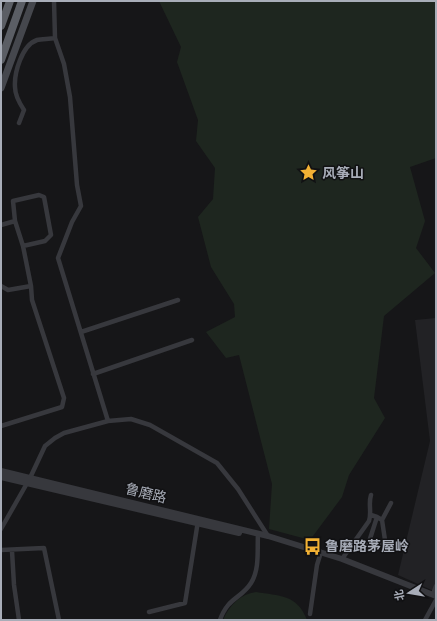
<svg xmlns="http://www.w3.org/2000/svg" width="437" height="621" viewBox="0 0 437 621" font-family="'Noto Sans','Noto Sans SC',sans-serif">
<style>
.built{fill:#222225}
.green{fill:#1e261f}
.lines{fill:none;stroke-linecap:round;stroke-linejoin:round}
.minor{stroke:#37383d;stroke-width:4.5}
.tertiary{stroke:#37383d;stroke-width:6}
.secondary{stroke:#45474d;stroke-width:7}
.trunk{stroke:#5b5e65;stroke-width:8}
.labels{text-anchor:middle;stroke-width:3;stroke-linejoin:round;paint-order:stroke}
.poi-label{font-size:14px;font-weight:bold;fill:#a8adb8;stroke:#111113;text-anchor:start}
.street-label{font-size:14px;fill:#a8adb8;stroke:#111113}
</style>
<rect width="100%" height="100%" fill="#161618"/>
<path class="built" d="M 436,318 L 436,592 L 398,575 L 430,441 L 415,320 Z"/>
<path class="green" d="M 159,1 L 436,1 L 436,158 L 410,167 L 425,221 L 416,248 L 435,273 L 384,316 L 374,398 L 385,418 L 349,475 L 342,497 L 310,540 L 269,529 L 272,484 L 239,355 L 226,358 L 206,332 L 235,317 L 234,304 L 211,267 L 198,217 L 213,199 L 215,168 L 196,141 L 198,120 L 177,62 L 181,47 Z
M 256,592 C 279,596 297,594 307,620 L 223,620 C 229,606 240,594 256,592 Z"/>
<g class="lines">
<path class="minor" d="M 54,1 L 55,38 L 64,64 L 70,97 L 77,185 L 81,206 L 72,222 L 58,258 L 108,421
M 19,123 L 24,110 C 20,104 15,94 15,87 C 14,73 22,45 37,40 C 42,39 49,39 55,38
M 39,195 L 44,197 L 51,235 L 45,241 L 23,246 L 15,221 L 13,201 Z
M 1,225 L 15,221
M 1,286 L 8,290 L 31,286 L 23,246
M 81,332 L 178,300
M 93,374 L 192,340
M 1,426 L 62,407 L 64,398 L 32,300 L 31,286
M 382,520 L 391,503
M 1,529 L 30,478 L 45,446 L 55,438 L 64,433 L 108,421 L 131,419 L 150,425 L 217,463 L 238,489 L 268,536
M 355,541 L 368,545 L 377,517 L 371,515
M 368,545 L 377,546 L 385,540 L 382,520 L 377,517
M 1,550 L 44,548 L 59,620
M 12,551 L 14,585 L 19,620
M 342,559 L 369,521 C 372,512 368,504 371,495
M 433,594 L 436,586
M 149,612 L 185,603 L 198,521
M 310,614 L 317,565 L 321,552
M 220,620 C 228,597 241,599 251,583 C 260,569 257,549 258,534
M 425,620 L 436,600"/>
<path class="tertiary" d="M 1,471 L 268,536 L 342,559 L 436,596
M 1,477 L 239,533"/>
<path class="secondary" d="M 1,88 L 33,1"/>
<path class="trunk" d="M 1,26 L 10,1
M 1,60 L 22,1"/>
</g>
<defs>
<symbol id="sight-bare" viewBox="-9 -9 18 18"><path d="M0-6L1.8-2.2L6-1.7L2.9 1.2L3.7 5.4L0 3.3L-3.7 5.4L-2.9 1.2L-6-1.7L-1.8-2.2Z" fill="#f2b134" stroke="#111113" stroke-width="2.5" paint-order="stroke"/></symbol>
<symbol id="bus-bare" viewBox="-9 -9 18 18"><path d="M-5-6H5V4H4V6H2V4H-2V6H-4V4H-5ZM-3.5-4V0h7V-4ZM-3.5 1.2v1.5H-2V1.2ZM2 1.2v1.5H3.5V1.2Z" fill="#f2b134" stroke="#111113" stroke-width="2.5" paint-order="stroke"/></symbol>
</defs>
<g fill-rule="evenodd">
<use href="#sight-bare" x="296" y="160" width="25" height="25"/>
<use href="#bus-bare" x="300" y="534" width="25" height="25"/>
</g>
<g class="labels">
<g class="poi-label">
<text x="322" y="178">风筝山</text>
<text x="325" y="551">鲁磨路茅屋岭</text>
</g>
<g class="street-label">
<text transform="translate(146 493) rotate(14)" y="5">鲁磨路</text>
</g>
</g>
<rect width="437" height="621" fill="none" stroke="#a8adb8" stroke-width="4"/>
<g transform="translate(409 593) rotate(258)" stroke="#111113" stroke-width="3" paint-order="stroke">
<path d="M0-3L7 15L0 10L-7 15Z" fill="#a8adb8"/>
<text y="-6" font-size="11" font-weight="bold" text-anchor="middle" fill="#a8adb8">北</text>
</g>
</svg>
